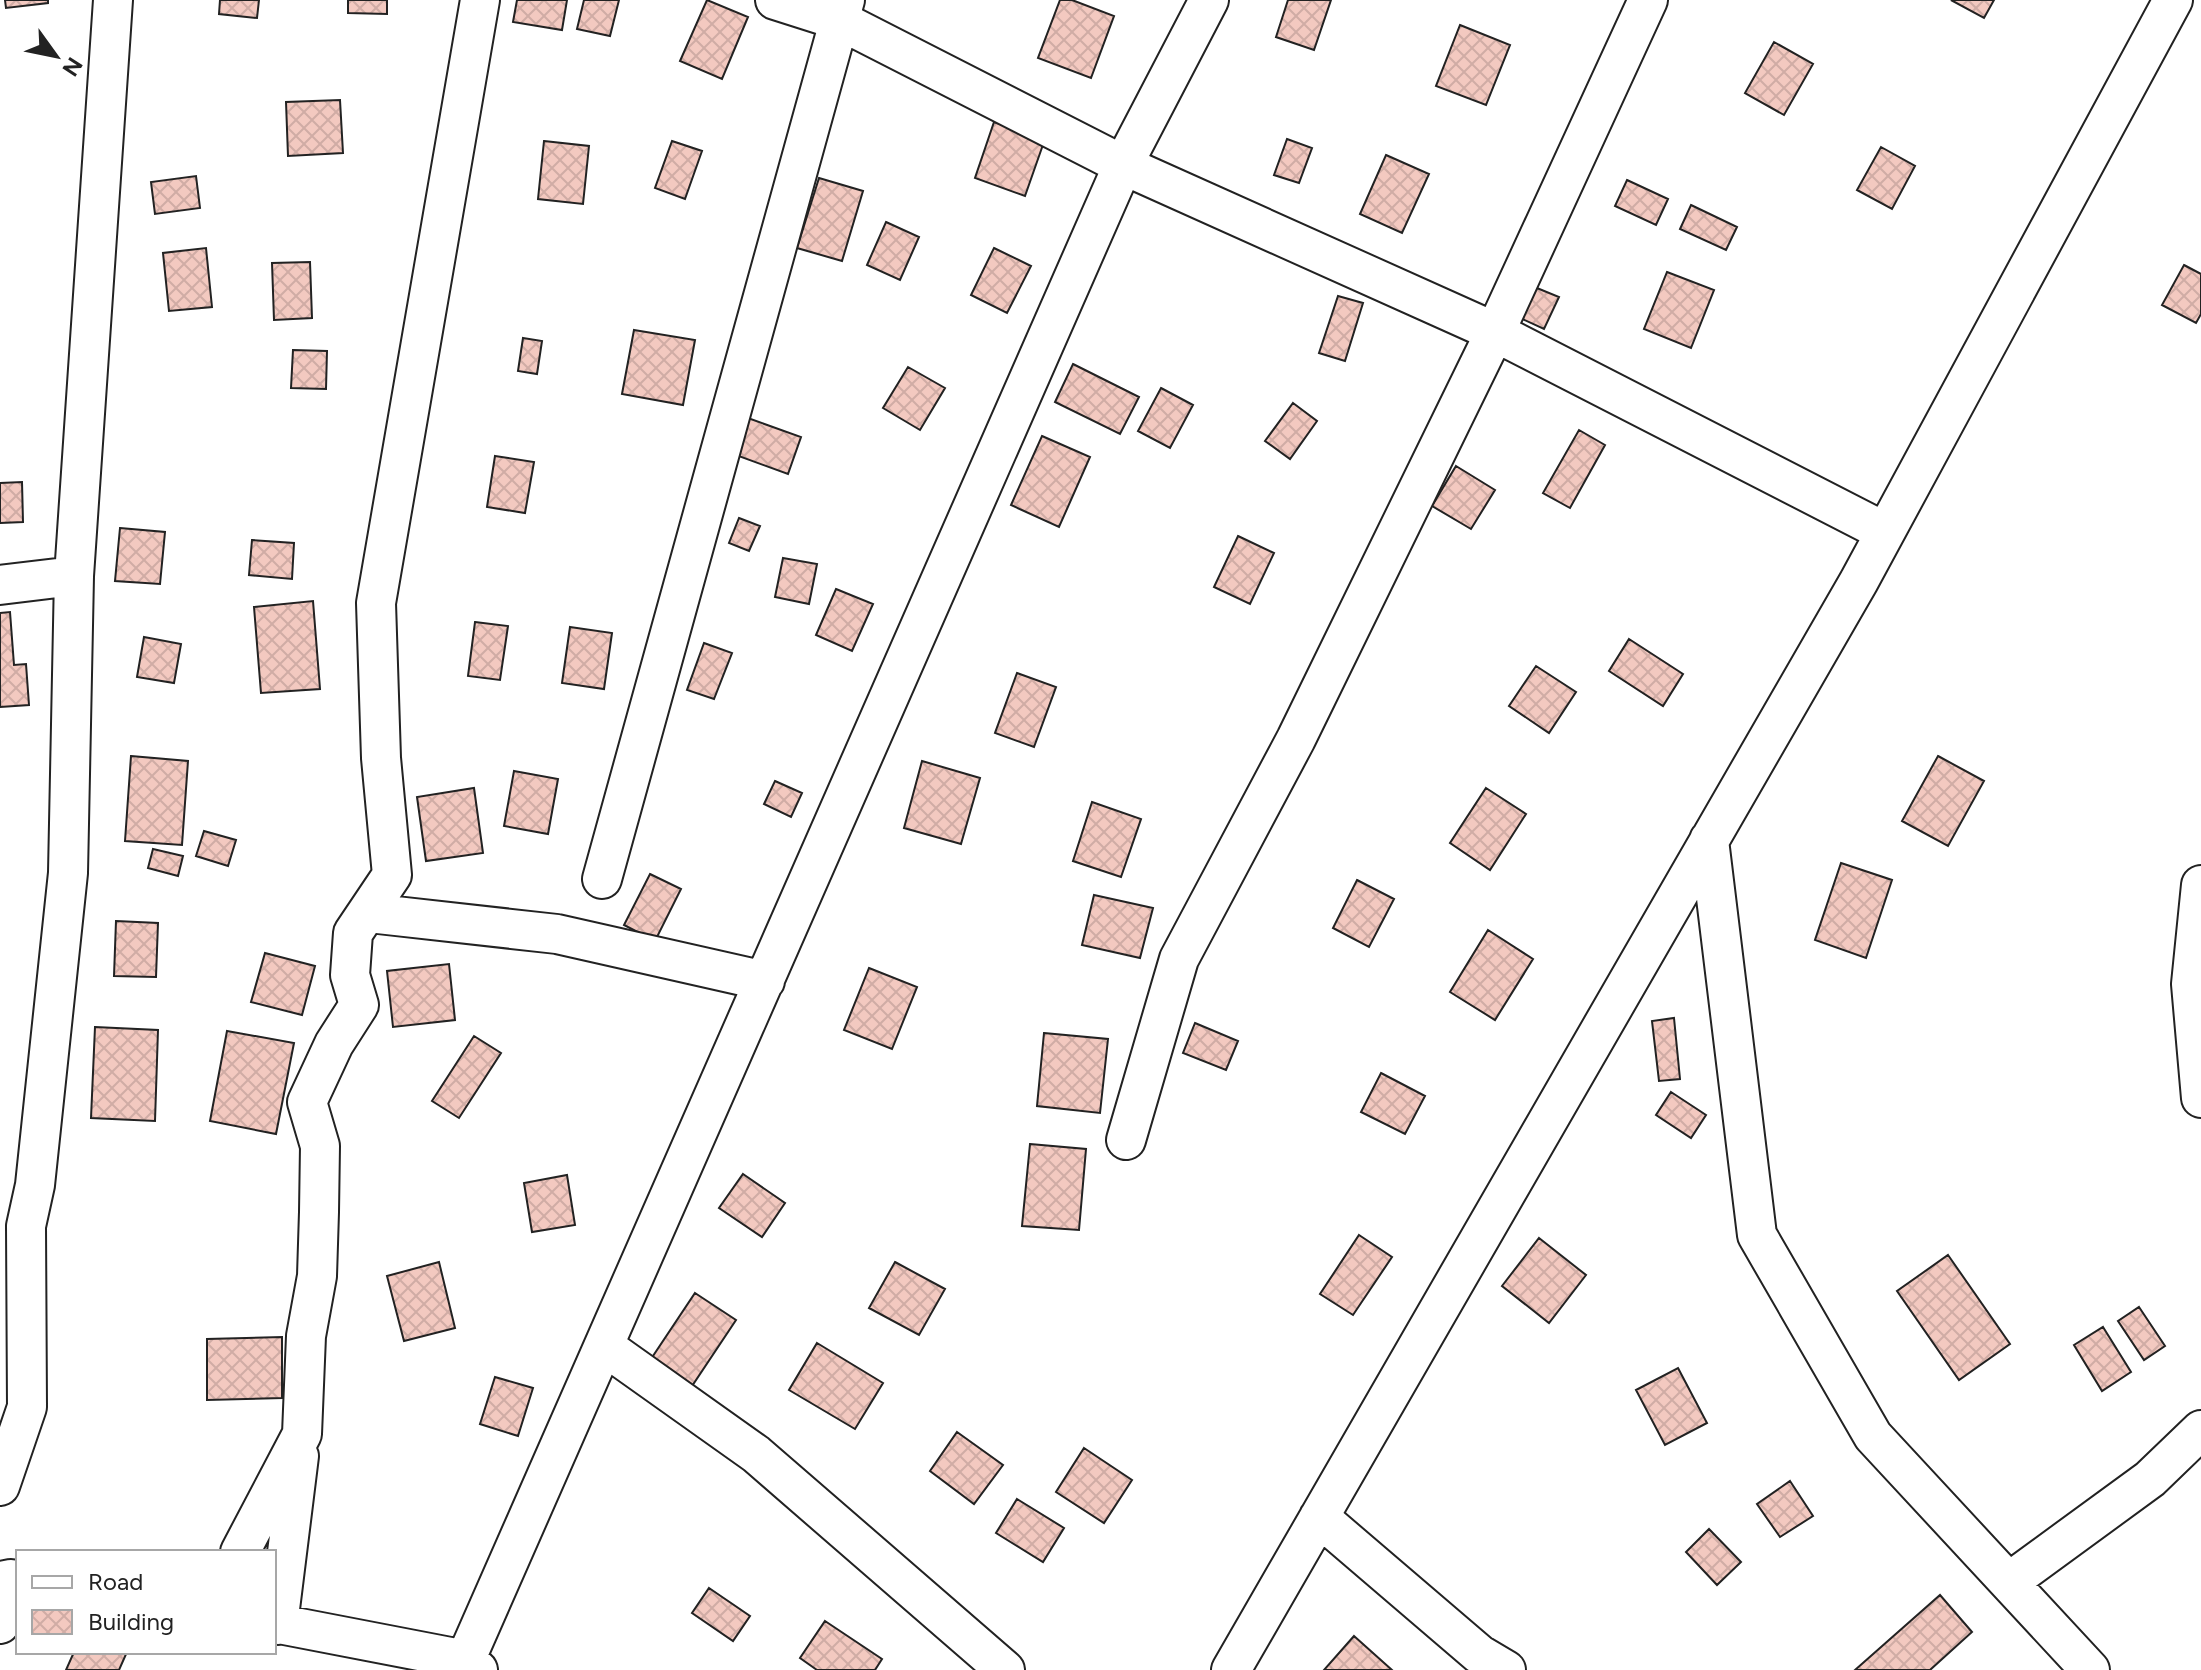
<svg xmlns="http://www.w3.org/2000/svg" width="2201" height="1670" viewBox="0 0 2201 1670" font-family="Figtree,sans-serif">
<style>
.building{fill:url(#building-cross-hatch);stroke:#222;stroke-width:2}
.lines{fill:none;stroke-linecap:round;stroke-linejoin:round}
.street-casing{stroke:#222;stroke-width:42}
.street{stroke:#fff;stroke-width:38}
</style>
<defs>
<pattern id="building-cross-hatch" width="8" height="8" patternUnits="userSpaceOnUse" patternTransform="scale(2)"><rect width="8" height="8" fill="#f3c9c0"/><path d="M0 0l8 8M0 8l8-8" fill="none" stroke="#d0aca5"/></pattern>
</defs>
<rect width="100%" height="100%" fill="#fff"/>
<path class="building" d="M 5,0 L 48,0 L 48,3 L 6,8 Z
M 220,0 L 259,0 L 257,18 L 219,14 Z
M 348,0 L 387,0 L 387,14 L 348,13 Z
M 517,0 L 567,0 L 562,30 L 513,22 Z
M 584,0 L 619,0 L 610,36 L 577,29 Z
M 707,0 L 748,17 L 722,79 L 680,61 Z
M 1060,0 L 1072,0 L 1114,16 L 1091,78 L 1038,58 Z
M 1288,0 L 1331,0 L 1314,50 L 1276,37 Z
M 1951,0 L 1994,0 L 1984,18 Z
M 1460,25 L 1510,45 L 1486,105 L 1436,86 Z
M 1774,42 L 1813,64 L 1784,115 L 1745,93 Z
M 340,100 L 343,153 L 288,156 L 286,102 Z
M 994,122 L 1045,139 L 1025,196 L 975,178 Z
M 1287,139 L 1312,148 L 1299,183 L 1274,175 Z
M 544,141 L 589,146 L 583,204 L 538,199 Z
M 672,141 L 702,151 L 685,199 L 655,188 Z
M 1881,147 L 1915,166 L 1892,209 L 1857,190 Z
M 1386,155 L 1429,174 L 1402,233 L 1360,214 Z
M 196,176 L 200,208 L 155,214 L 151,182 Z
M 819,178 L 863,191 L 842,261 L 797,248 Z
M 1627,180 L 1668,199 L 1656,225 L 1615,206 Z
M 1691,205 L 1737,227 L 1726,250 L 1680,229 Z
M 886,222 L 919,237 L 900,280 L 867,265 Z
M 206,248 L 212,307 L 169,311 L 163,253 Z
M 994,248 L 1031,266 L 1007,313 L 971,295 Z
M 310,262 L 312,318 L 274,320 L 272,263 Z
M 2184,265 L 2201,274 L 2201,314 L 2196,323 L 2162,305 Z
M 1667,272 L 1714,290 L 1691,348 L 1644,329 Z
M 1532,286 L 1559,297 L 1544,329 L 1518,317 Z
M 1338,296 L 1363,303 L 1345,361 L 1319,353 Z
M 634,330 L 695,340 L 683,405 L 622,394 Z
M 523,338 L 542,341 L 537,374 L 518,371 Z
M 293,350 L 327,351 L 326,389 L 291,388 Z
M 1073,364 L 1139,397 L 1120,434 L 1055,402 Z
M 908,367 L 945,388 L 920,430 L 883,408 Z
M 1161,388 L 1193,405 L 1170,448 L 1138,431 Z
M 1293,403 L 1317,421 L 1290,459 L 1265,441 Z
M 745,417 L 801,437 L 788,474 L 733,454 Z
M 1579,430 L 1605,445 L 1570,508 L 1543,493 Z
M 1042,436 L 1090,457 L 1059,527 L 1011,505 Z
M 495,456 L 534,462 L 525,513 L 487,507 Z
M 1456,466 L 1495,490 L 1471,529 L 1432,506 Z
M 22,482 L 23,522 L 0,523 L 0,483 Z
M 739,518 L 760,526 L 749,551 L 729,543 Z
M 120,528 L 165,532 L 160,584 L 115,581 Z
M 1238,536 L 1274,553 L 1250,604 L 1214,587 Z
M 252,540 L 294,543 L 292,579 L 249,575 Z
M 783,558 L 817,564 L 809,604 L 775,597 Z
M 836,589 L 873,604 L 852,651 L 816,635 Z
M 313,601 L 320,689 L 261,693 L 254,607 Z
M 10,612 L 14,665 L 26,664 L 29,705 L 0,707 L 0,613 Z
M 475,622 L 508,626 L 500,680 L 468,676 Z
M 570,627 L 612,633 L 604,689 L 562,683 Z
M 144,637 L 181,644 L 174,683 L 137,677 Z
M 1629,639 L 1683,674 L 1663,706 L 1609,671 Z
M 704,643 L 732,653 L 714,699 L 687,690 Z
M 1536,666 L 1576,692 L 1549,733 L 1509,706 Z
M 1017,673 L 1056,687 L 1034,747 L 995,733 Z
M 131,756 L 188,761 L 182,845 L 125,841 Z
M 1938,756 L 1984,781 L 1948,846 L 1902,821 Z
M 922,761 L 980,778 L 961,844 L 904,828 Z
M 514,771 L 558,779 L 548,834 L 504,826 Z
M 775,781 L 802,793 L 791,817 L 764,804 Z
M 474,788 L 483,853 L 426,861 L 417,797 Z
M 1486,788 L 1526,814 L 1490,870 L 1450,843 Z
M 1092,802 L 1141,819 L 1121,877 L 1073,861 Z
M 204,831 L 236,840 L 228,866 L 196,856 Z
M 153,849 L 183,856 L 178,876 L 148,868 Z
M 1841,863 L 1892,880 L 1866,958 L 1815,940 Z
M 650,874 L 681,889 L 655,941 L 624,925 Z
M 1357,880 L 1394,899 L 1369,947 L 1333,928 Z
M 1094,895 L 1153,908 L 1140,958 L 1082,945 Z
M 116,921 L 158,923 L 156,977 L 114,976 Z
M 1488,930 L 1533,959 L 1495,1020 L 1450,992 Z
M 265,953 L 315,966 L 302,1015 L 251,1002 Z
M 449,964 L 455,1020 L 393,1027 L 387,971 Z
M 869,968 L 917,987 L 892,1049 L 844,1030 Z
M 1674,1018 L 1680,1079 L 1659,1081 L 1652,1021 Z
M 1195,1023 L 1238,1041 L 1226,1070 L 1183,1053 Z
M 95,1027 L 158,1030 L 155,1121 L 91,1118 Z
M 227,1031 L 294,1043 L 276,1134 L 210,1121 Z
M 1044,1033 L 1108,1039 L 1100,1113 L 1037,1106 Z
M 474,1036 L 501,1053 L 459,1118 L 432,1101 Z
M 1381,1073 L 1425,1096 L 1405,1134 L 1361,1112 Z
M 1671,1092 L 1706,1115 L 1691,1138 L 1656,1115 Z
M 1030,1144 L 1086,1149 L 1079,1230 L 1022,1226 Z
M 743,1174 L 785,1203 L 762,1237 L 719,1208 Z
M 567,1175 L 575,1225 L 532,1232 L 524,1183 Z
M 1359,1235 L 1392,1257 L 1353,1315 L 1320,1294 Z
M 1539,1238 L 1586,1275 L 1549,1323 L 1502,1286 Z
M 1948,1255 L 2010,1344 L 1959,1380 L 1897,1291 Z
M 439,1262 L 455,1328 L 404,1341 L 387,1276 Z
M 895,1262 L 945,1289 L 919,1335 L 869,1308 Z
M 695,1293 L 736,1320 L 690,1389 L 649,1362 Z
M 2139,1307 L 2165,1346 L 2144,1360 L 2118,1321 Z
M 2103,1327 L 2131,1372 L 2102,1391 L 2074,1345 Z
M 282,1337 L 282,1398 L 207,1400 L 207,1339 Z
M 817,1343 L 883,1383 L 855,1429 L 789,1390 Z
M 1678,1368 L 1707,1423 L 1665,1445 L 1636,1390 Z
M 495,1377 L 533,1388 L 518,1436 L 480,1424 Z
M 957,1432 L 1003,1465 L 974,1504 L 930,1471 Z
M 1084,1448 L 1132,1480 L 1104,1523 L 1056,1492 Z
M 1790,1481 L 1813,1516 L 1780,1537 L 1757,1504 Z
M 1017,1499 L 1064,1528 L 1043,1562 L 996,1533 Z
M 1709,1529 L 1741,1562 L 1717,1585 L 1686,1552 Z
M 709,1588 L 750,1616 L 733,1641 L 692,1613 Z
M 1940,1595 L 1972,1632 L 1930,1670 L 1855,1670 Z
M 825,1621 L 882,1659 L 875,1670 L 817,1670 L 800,1658 Z
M 1354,1636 L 1392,1670 L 1324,1670 Z
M 74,1652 L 127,1652 L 119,1670 L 66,1670 Z"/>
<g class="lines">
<defs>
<path id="street" d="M 775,0 L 841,21 L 1123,165 L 1495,332 L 1885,532
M 0,585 L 74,576
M 1709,840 L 1757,1235 L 1873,1436 L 2090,1670
M 602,879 L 845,0
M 2201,885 L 2191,984 L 2201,1098
M 369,913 L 557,934 L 765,981
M 1126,1140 L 1179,959 L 1296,739 L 1495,332 L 1648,0
M 604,1346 L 756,1454 L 1005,1670
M 0,1486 L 27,1407 L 26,1226 L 35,1185 L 68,873 L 74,576 L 113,0
M 1319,1517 L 1479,1654 L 1506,1670
M 240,1552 L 302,1434 L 306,1336 L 317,1276 L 319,1212 L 320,1146 L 307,1102 L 334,1044 L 359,1005 L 350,975 L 353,933 L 392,875 L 381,758 L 376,603 L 480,0
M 0,1581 L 11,1579 L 0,1624
M 2009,1582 L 2150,1479 L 2201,1430
M 274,1623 L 466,1660 L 478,1670
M 278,1625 L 299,1456
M 461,1670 L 1123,165 L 1209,0
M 1231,1670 L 1859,581 L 2173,0"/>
</defs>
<use href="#street" class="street-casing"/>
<use href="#street" class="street"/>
</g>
<rect x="16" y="1550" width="260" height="104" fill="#ffffff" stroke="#a7a7a7" stroke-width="2"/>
<rect x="32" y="1576" width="40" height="12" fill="#ffffff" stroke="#a7a7a7" stroke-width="2"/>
<text x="88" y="1590" font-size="24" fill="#222222">Road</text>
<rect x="32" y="1610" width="40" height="24" fill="url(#building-cross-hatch)" stroke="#a7a7a7" stroke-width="2"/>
<text x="88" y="1630" font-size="24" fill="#222222">Building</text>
<g transform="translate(56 56) rotate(123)" stroke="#ffffff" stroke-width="6" paint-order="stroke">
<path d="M0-6L14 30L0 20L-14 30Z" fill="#222222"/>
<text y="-12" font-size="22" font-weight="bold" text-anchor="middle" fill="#222222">N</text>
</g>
</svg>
